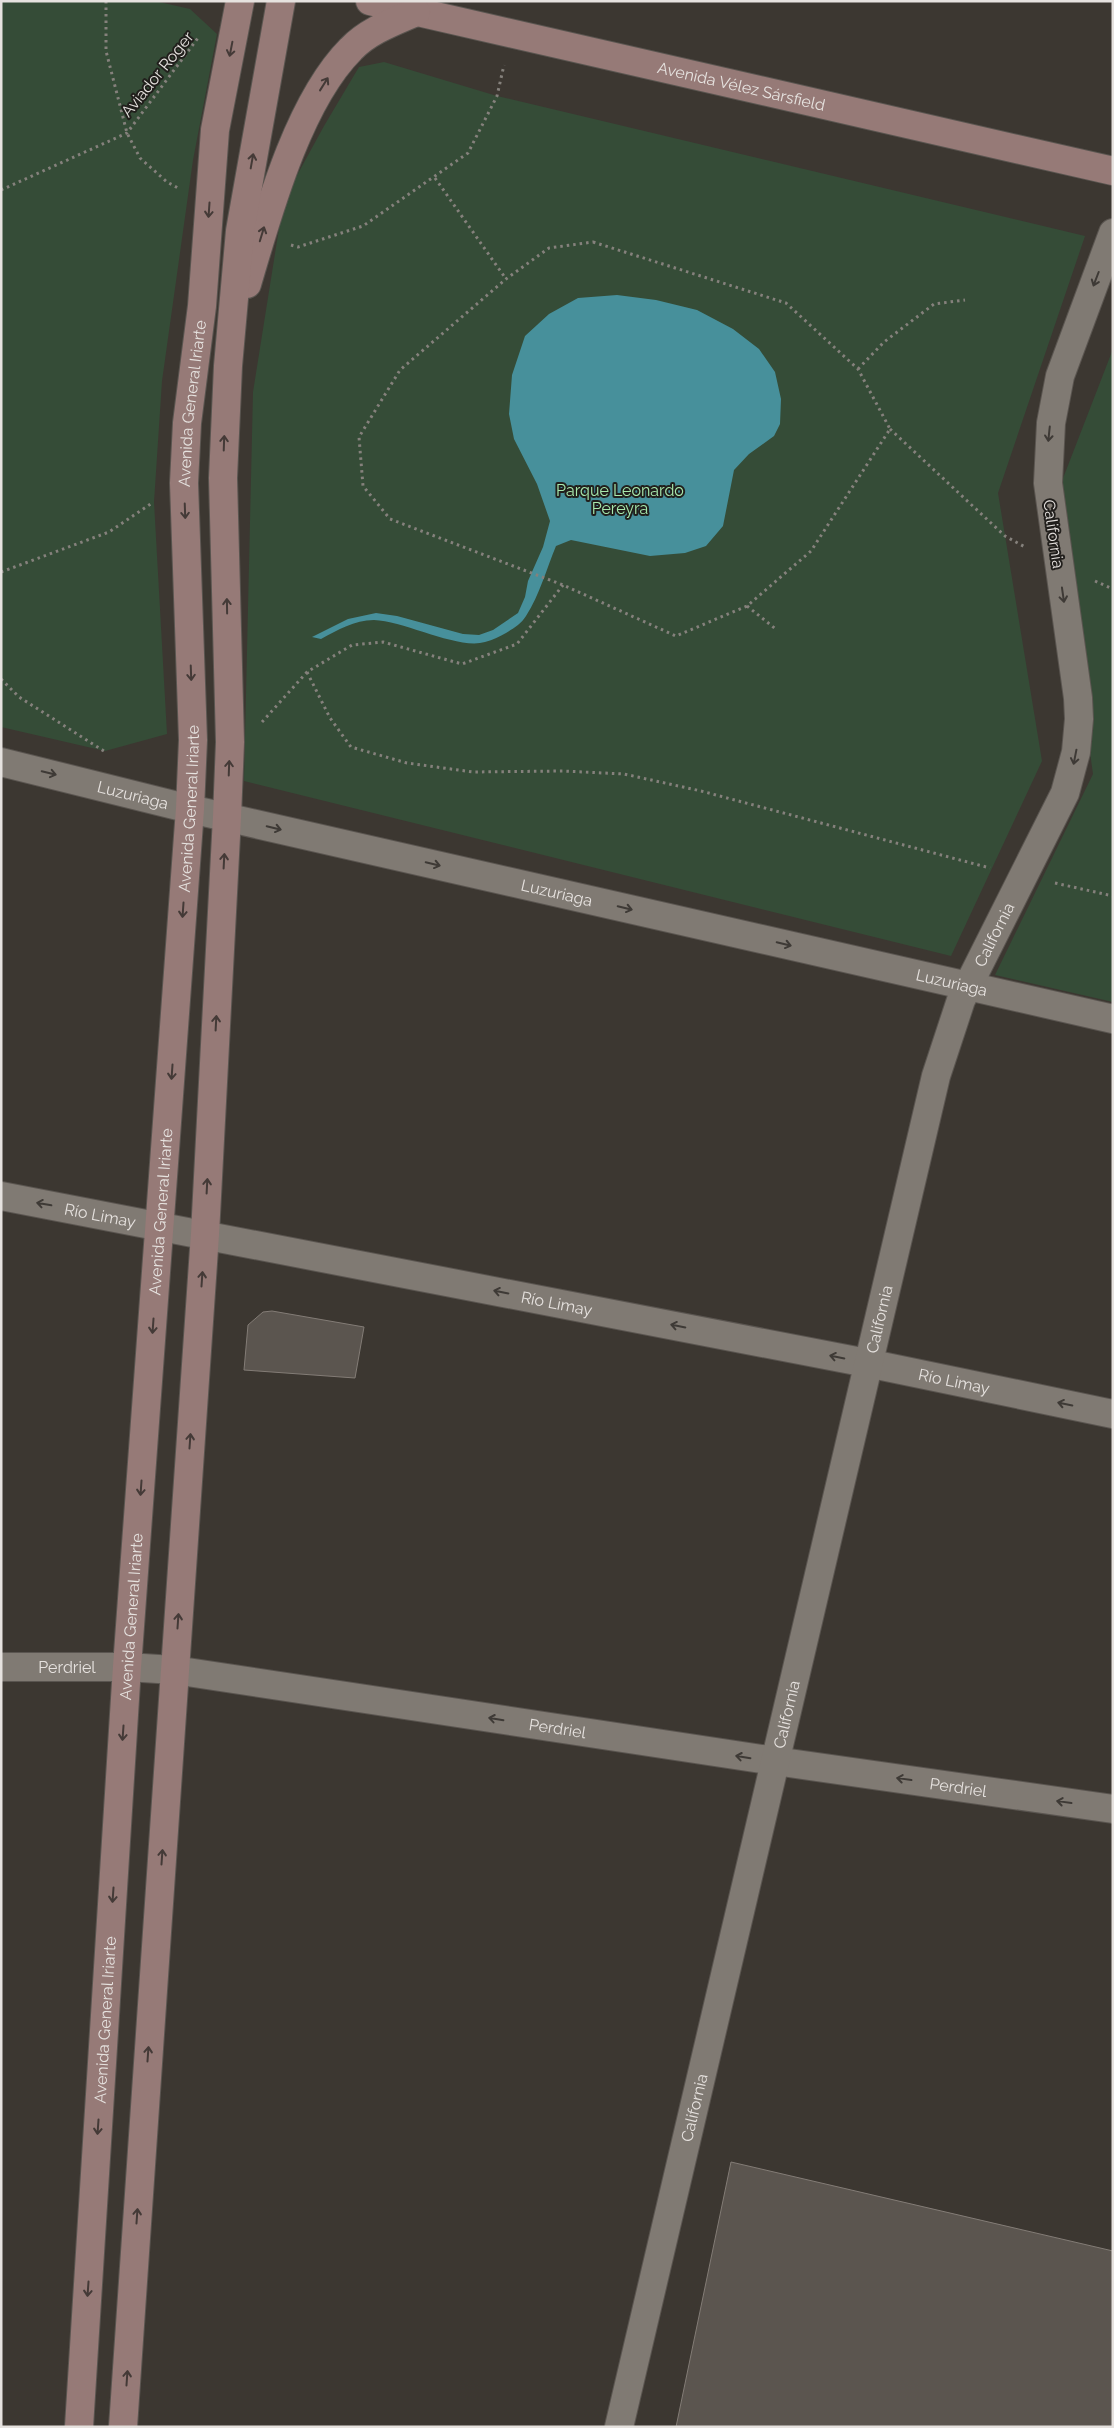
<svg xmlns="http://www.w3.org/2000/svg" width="1114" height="2428" viewBox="0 0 1114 2428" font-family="Raleway,sans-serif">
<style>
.green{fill:#354c37}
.water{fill:#47909b}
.building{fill:#5b554f;stroke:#837c76}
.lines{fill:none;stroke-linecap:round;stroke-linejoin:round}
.street-casing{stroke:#5a5550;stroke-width:30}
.secondary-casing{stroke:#5a5550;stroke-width:30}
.path{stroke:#85817c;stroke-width:3;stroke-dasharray:2.5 4;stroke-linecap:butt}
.street{stroke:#807a73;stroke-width:28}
.secondary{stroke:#967a77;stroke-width:28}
.oneway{stroke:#443a37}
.oneway2{stroke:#3e3a36}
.labels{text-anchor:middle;stroke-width:4;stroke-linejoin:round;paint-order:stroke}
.street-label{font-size:16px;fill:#e6e2df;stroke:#211f1c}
.park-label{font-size:16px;fill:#a8e9ad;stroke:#211f1c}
</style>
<rect width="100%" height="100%" fill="#3c3731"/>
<path class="green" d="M 1,1 L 155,1 L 190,9 L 217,34 L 193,160 L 162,381 L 154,502 L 167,734 L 105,751 L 1,727 Z
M 384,62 L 497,96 L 1085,236 L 998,493 L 1042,761 L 951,956 L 244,781 L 253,392 L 277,241 L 284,199 L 324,126 L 359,67 Z
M 1113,349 L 1113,1002 L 995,975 L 1093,774 L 1055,499 Z"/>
<path class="water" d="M 617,295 L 656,300 L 697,310 L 733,329 L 759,349 L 775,372 L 781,399 L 780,424 L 774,436 L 749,454 L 734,470 L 723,526 L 706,546 L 685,553 L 650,556 L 571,540 L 556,546 C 546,570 540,594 526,616 C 521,624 514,628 506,633 C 500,636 493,640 485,642 C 458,650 405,621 374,620 C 354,620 338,630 321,639 L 312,637 L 348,619 L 376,613 L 397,616 L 463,634 L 479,635 L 493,630 L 518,613 L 525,597 L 528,581 L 543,547 L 550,521 L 537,484 L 514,439 L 509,414 L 512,375 L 525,336 L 549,314 L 578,298 Z"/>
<path class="building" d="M 272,1311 L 364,1327 L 355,1378 L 244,1370 L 248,1325 L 263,1312 Z
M 731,2162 L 1113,2251 L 1113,2427 L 676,2427 Z"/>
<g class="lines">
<defs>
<g id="street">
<path id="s1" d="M 1,762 L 190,809 L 1113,1019"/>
<path id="s2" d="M 1,1196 L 867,1363 L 1113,1414"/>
<path id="s3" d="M 1,1667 L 127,1667 L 174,1670 L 775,1761 L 1113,1809"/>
<path id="s4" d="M 619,2427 L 936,1076 L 961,1000 L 1065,793 L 1076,752 L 1079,719 L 1078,698 L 1048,483 L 1051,423 L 1060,376 L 1113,233"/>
</g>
<g id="secondary">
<path id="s5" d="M 370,1 L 1113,171"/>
<path d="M 247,284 C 268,213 298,102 351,49 C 368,31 393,22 416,12"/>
<path id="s6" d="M 79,2427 L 127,1667 L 190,809 L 193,740 L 184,483 L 187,423 L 202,306 L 215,130 L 240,1"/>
<path d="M 123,2427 L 205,1234 L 227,817 L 230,742 L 223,478 L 228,366 L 240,231 L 281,1"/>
</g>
</defs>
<use href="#street" class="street-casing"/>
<use href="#secondary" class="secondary-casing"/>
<path class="path" d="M 106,1 L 106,51 L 127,133 L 140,158 L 167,182 L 178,188
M 435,178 L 506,279
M 1,190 L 127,133 L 198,38
M 593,242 L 786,303 L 858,369 L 890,429 L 811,551 L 747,606 L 676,636 L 563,585 L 390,519 L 363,486 L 359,437 L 400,370 L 506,279 L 549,248 Z
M 291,245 L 298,247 L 363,226 L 468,153 L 497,96 L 504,65
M 858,369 L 884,342 L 934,304 L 965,300
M 890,429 L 1005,536 L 1025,547
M 1,572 L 109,532 L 152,503
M 1095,581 L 1113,589
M 747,606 L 777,630
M 307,672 L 330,718 L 351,747 L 407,763 L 473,772 L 563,771 L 624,774 L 701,791 L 990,868
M 1,679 L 19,697 L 107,753
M 262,722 L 307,672 L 352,645 L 383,642 L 462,664 L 517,644 L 563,585
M 1055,883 L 1113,896"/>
<use href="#street" class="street"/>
<use href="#secondary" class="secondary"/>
</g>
<defs><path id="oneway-shaft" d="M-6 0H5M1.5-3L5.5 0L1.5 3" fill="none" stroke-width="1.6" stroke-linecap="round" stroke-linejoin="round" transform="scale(1.25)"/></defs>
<g class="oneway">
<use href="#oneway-shaft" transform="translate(231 49) rotate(101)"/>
<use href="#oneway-shaft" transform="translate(324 84) rotate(-58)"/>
<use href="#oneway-shaft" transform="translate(252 161) rotate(-80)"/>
<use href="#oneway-shaft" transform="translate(209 210) rotate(94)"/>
<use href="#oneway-shaft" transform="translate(262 234) rotate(-73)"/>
<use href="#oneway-shaft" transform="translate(224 443) rotate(-88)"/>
<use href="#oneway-shaft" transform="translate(185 511) rotate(88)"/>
<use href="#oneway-shaft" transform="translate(227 606) rotate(-91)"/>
<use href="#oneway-shaft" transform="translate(191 673) rotate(88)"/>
<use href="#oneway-shaft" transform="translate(229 768) rotate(-88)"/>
<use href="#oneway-shaft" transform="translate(224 861) rotate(-87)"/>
<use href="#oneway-shaft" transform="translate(183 910) rotate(94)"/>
<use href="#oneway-shaft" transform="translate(216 1023) rotate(-87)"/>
<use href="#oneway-shaft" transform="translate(172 1072) rotate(94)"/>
<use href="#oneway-shaft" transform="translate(207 1186) rotate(-87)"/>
<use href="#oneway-shaft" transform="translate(202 1279) rotate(-86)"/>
<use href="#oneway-shaft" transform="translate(153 1326) rotate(94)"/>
<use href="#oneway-shaft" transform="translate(190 1441) rotate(-86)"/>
<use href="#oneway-shaft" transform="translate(141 1488) rotate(94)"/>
<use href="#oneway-shaft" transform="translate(178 1621) rotate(-86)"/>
<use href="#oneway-shaft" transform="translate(123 1733) rotate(94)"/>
<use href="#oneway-shaft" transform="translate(162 1857) rotate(-86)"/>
<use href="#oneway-shaft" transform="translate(113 1895) rotate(94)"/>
<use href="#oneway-shaft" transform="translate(148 2054) rotate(-86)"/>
<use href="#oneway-shaft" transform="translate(98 2127) rotate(94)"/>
<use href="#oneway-shaft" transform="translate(137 2216) rotate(-86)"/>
<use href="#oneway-shaft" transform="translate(88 2289) rotate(94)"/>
<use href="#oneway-shaft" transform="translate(127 2378) rotate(-86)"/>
</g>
<g class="oneway2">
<use href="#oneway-shaft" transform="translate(1096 279) rotate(111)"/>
<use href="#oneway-shaft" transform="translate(1049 434) rotate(96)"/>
<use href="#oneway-shaft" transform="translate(1063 595) rotate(82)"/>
<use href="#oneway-shaft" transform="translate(1075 757) rotate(101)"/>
<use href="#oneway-shaft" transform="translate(49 773) rotate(14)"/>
<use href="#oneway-shaft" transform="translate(274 828) rotate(13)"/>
<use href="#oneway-shaft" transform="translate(433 864) rotate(13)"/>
<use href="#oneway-shaft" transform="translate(625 908) rotate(13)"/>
<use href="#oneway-shaft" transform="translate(784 944) rotate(13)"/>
<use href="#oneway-shaft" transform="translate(44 1204) rotate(-170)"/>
<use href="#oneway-shaft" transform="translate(501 1292) rotate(-169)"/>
<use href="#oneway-shaft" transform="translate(678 1326) rotate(-169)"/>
<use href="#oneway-shaft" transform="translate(837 1357) rotate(-169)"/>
<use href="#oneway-shaft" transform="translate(1065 1404) rotate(-168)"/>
<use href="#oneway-shaft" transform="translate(496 1719) rotate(-171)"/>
<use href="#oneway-shaft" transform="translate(743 1757) rotate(-171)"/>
<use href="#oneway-shaft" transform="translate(904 1779) rotate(-172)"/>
<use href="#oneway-shaft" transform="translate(1064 1802) rotate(-172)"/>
</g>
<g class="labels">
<g class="street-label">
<text transform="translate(157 74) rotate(-51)" y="6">Aviador Roger</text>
<text dy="6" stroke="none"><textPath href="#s5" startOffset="381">Avenida Vélez Sársfield</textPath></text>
<text dy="6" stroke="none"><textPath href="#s6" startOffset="2028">Avenida General Iriarte</textPath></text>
<text transform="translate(1054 534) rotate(82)" y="6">California</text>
<text dy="6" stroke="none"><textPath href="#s1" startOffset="136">Luzuriaga</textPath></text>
<text dy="6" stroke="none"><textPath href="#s6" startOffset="1622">Avenida General Iriarte</textPath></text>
<text dy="6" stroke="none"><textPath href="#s1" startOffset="571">Luzuriaga</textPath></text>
<text dy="6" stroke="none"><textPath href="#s4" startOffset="1541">California</textPath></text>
<text dy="6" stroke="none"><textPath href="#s1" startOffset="976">Luzuriaga</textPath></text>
<text dy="6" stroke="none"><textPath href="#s6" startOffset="1218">Avenida General Iriarte</textPath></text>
<text dy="6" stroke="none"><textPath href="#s2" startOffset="101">Río Limay</textPath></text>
<text dy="6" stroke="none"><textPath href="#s2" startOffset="566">Río Limay</textPath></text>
<text dy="6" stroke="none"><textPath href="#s4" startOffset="1138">California</textPath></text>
<text dy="6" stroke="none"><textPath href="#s2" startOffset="971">Río Limay</textPath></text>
<text dy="6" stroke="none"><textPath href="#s6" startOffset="812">Avenida General Iriarte</textPath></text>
<text dy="6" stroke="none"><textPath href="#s3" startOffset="66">Perdriel</textPath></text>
<text dy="6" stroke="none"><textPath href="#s4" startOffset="732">California</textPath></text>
<text dy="6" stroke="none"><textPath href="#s3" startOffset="561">Perdriel</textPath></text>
<text dy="6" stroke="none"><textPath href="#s3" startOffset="966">Perdriel</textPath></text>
<text dy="6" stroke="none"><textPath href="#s6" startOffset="408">Avenida General Iriarte</textPath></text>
<text dy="6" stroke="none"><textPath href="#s4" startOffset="328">California</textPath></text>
</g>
<g class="park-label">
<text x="620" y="496">Parque Leonardo<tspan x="620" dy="18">Pereyra</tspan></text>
</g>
</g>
<rect width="1114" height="2428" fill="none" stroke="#e6e2df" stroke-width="5"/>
</svg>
